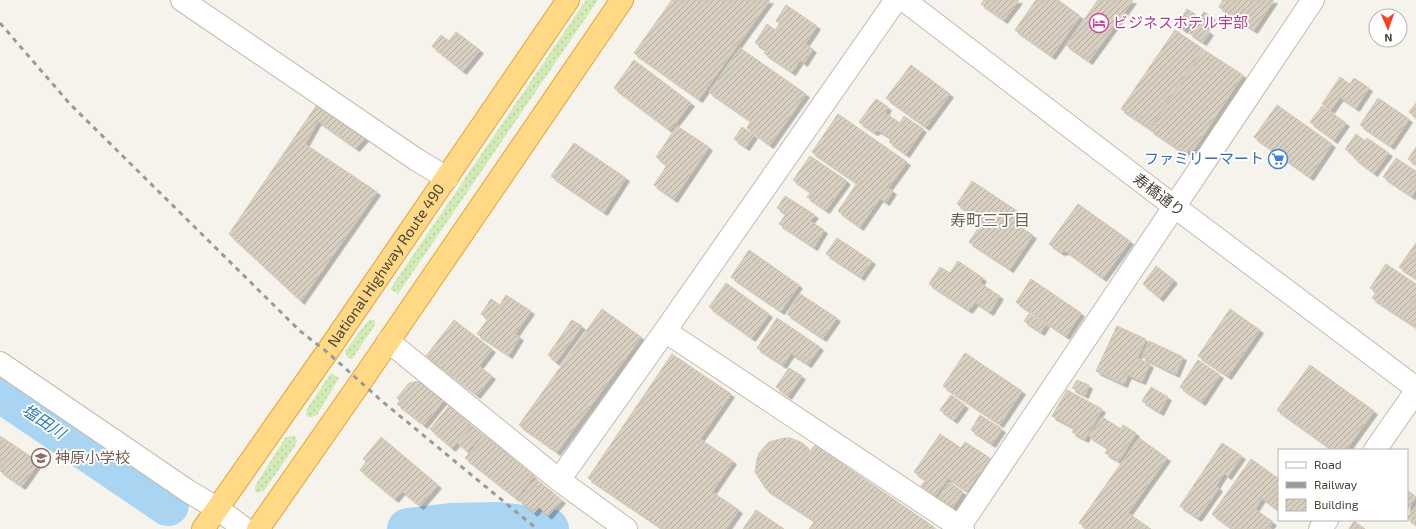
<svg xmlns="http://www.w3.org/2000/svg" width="1416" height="529" viewBox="0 0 1416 529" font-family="'Exo 2','Noto Sans JP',sans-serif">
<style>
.grass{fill:url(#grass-dots)}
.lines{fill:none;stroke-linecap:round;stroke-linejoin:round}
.river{stroke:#a9d4f2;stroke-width:42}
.building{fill:url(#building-hatch);stroke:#d3c7b4;filter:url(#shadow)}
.minor-casing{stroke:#c2bbae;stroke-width:24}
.tertiary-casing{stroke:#c2bbae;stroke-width:24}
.trunk-casing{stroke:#e0a43c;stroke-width:24}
.minor{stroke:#fff;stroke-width:22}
.tertiary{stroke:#fff;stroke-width:22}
.trunk{stroke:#ffd985;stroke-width:22}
.rail{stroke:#9a9a9a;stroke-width:3;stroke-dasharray:5 5;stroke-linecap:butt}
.labels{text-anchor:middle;stroke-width:3.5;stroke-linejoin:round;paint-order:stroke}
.hotel-label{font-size:15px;fill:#b23c85;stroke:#fff;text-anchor:start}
.shop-label{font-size:15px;fill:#366cbe;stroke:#fff;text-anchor:end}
.street-label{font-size:15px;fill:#4b4439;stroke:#fff}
.education-label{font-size:15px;fill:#785e54;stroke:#fff;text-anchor:start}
.neighbourhood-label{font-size:16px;fill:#6e6250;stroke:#fff}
.water-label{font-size:16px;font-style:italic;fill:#2e7ab2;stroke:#fff}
</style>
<defs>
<pattern id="grass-dots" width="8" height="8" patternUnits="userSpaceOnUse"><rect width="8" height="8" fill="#d2eab5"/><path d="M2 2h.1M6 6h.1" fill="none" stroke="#b6ca9c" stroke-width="1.8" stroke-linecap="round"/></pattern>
<pattern id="building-hatch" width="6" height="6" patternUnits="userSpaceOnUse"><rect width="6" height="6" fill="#d8cfc1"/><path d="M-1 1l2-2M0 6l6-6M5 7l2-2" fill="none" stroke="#b1aa9e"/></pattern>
<filter id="shadow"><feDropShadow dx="3.5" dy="3.5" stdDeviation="0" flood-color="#0004"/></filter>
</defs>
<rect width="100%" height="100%" fill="#f6f3ec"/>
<path class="grass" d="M 586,0 L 598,0 L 398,294 L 390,289 Z
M 370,320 L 374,320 L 375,322 L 375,325 L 352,359 L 347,357 L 345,351 L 367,322 Z
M 331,373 L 339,378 L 317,415 L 312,417 L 307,417 L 306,413 L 307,409 Z
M 290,436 L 295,436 L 297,440 L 295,446 L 264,491 L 256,493 L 255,490 L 255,486 L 285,438 Z"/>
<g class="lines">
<path class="river" d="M 0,391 L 168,505
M 408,529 L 451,524 L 498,523 L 548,529"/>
</g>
<path class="building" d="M 672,0 L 770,0 L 699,99 L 634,53 Z
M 984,0 L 1019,0 L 1004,20 L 981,4 Z
M 1036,0 L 1058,0 L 1080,16 L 1052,56 L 1015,30 Z
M 1098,0 L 1133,0 L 1089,61 L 1066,45 Z
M 1223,0 L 1274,0 L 1254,30 L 1219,7 Z
M 786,5 L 817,26 L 805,44 L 813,49 L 804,63 L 800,60 L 792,72 L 764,53 L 766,50 L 755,43 L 767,24 L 775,30 L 780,23 L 776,21 Z
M 1187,9 L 1195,14 L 1184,30 L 1177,24 Z
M 1204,12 L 1212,17 L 1204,28 L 1210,32 L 1203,42 L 1189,33 Z
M 1175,30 L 1203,49 L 1149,128 L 1121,109 Z
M 456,32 L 480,50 L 463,71 L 432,46 L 441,35 L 449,41 Z
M 740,48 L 806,94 L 770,145 L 747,128 L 751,121 L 709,92 Z
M 1204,50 L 1243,75 L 1194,149 L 1183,152 L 1150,130 Z
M 634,60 L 691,103 L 670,130 L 614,88 Z
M 911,65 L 950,94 L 926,127 L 886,98 Z
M 1340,77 L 1350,84 L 1354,78 L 1369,88 L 1356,108 L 1340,97 L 1331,110 L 1322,104 Z
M 1378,98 L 1409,119 L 1391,146 L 1360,125 Z
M 876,99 L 888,107 L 885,113 L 900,123 L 904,116 L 923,129 L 906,154 L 889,142 L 892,139 L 878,130 L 874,132 L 859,122 Z
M 318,103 L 366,137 L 356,148 L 318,121 L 305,144 L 377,192 L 301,301 L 229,234 Z
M 1416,103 L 1416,118 L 1409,112 Z
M 1277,105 L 1332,144 L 1310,177 L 1254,137 Z
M 1322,106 L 1346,123 L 1334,140 L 1310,122 Z
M 838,114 L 907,162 L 888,188 L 893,191 L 886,202 L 880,198 L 860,227 L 838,211 L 857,183 L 812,152 Z
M 677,126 L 709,147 L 674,199 L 654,185 L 667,165 L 656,157 Z
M 742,127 L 754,135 L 746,147 L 734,139 Z
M 1356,134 L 1365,141 L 1367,138 L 1389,153 L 1374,173 L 1354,158 L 1355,156 L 1345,149 Z
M 574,143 L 626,178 L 604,212 L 551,176 Z
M 1416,147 L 1416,164 L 1408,159 Z
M 810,156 L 847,181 L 826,210 L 807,197 L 811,192 L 793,180 Z
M 1396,158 L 1416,171 L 1416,189 L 1412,196 L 1383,177 Z
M 972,181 L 1023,215 L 1017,225 L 1033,235 L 1010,269 L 969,242 L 983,221 L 957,204 Z
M 785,196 L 815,215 L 810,221 L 824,230 L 814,247 L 779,224 L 786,214 L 777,208 Z
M 1078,204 L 1130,241 L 1103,278 L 1066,251 L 1061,252 L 1049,244 Z
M 837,238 L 872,261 L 861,277 L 826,254 Z
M 1416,243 L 1416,278 L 1399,267 Z
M 749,250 L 799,285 L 781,311 L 731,277 Z
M 958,261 L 983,278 L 980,283 L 1000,296 L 990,312 L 975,302 L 969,310 L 929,284 L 940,267 L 950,273 Z
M 1386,264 L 1416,284 L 1416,327 L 1372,298 L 1376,292 L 1370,288 Z
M 1156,266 L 1174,280 L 1160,298 L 1143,284 Z
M 1031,279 L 1081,313 L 1066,336 L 1016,302 Z
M 726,283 L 769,314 L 752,338 L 709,307 Z
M 800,294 L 837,318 L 823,338 L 787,314 Z
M 506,295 L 531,311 L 515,334 L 520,337 L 509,355 L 477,334 L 488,319 L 481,314 L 491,299 L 500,305 Z
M 602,309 L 641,337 L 557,452 L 519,425 Z
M 1230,309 L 1260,330 L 1228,376 L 1198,356 Z
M 1029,314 L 1046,324 L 1041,332 L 1024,321 Z
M 777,318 L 820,347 L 808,364 L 791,353 L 783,365 L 757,348 Z
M 454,320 L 492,349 L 479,366 L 492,376 L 477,395 L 426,356 Z
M 572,320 L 582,326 L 556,362 L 548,355 Z
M 1117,326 L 1146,339 L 1137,358 L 1150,364 L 1142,381 L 1128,375 L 1124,384 L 1096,371 Z
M 1149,341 L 1183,357 L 1176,374 L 1142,357 Z
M 965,353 L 1022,391 L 1000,424 L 943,386 Z
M 672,354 L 731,394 L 700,439 L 733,461 L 712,492 L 739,510 L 726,529 L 663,529 L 588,478 Z
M 1198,360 L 1220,375 L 1202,402 L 1180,387 Z
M 1310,365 L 1374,411 L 1346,450 L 1333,450 L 1277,410 Z
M 789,368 L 802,376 L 788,396 L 776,387 Z
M 1077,380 L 1089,385 L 1085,395 L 1072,388 Z
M 420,381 L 444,400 L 424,425 L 397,404 L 400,401 L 397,398 L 409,383 Z
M 1151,387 L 1168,397 L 1160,412 L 1142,401 Z
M 1067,390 L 1102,409 L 1085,439 L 1072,432 L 1075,428 L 1052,416 Z
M 951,395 L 965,405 L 954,420 L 940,410 Z
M 449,406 L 471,425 L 452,448 L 430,429 Z
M 980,415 L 1002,429 L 992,444 L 971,430 Z
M 1102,417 L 1121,429 L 1123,425 L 1136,433 L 1119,461 L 1105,453 L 1108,448 L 1089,436 Z
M 472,426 L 482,434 L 467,451 L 458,443 Z
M 940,434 L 961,448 L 965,442 L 990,458 L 967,491 L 948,478 L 935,496 L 921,486 L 926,480 L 914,472 Z
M 484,435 L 534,476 L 516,498 L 465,458 Z
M 0,436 L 39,462 L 22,486 L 0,471 Z
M 381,437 L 438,485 L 420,506 L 402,491 L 395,499 L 360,470 L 366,462 L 363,459 Z
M 784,438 L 790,438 L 803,443 L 809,452 L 815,445 L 934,527 L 934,529 L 809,529 L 815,521 L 766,489 L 755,472 L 757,459 L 759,453 L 769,442 Z
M 1139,438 L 1167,458 L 1128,513 L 1151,529 L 1088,529 L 1079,523 Z
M 1222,443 L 1242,456 L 1228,476 L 1224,473 L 1216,486 L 1219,488 L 1198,518 L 1180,506 Z
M 1251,459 L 1279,479 L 1279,506 L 1277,509 L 1262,498 L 1255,509 L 1273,522 L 1269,527 L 1272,529 L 1233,529 L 1212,514 Z
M 536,479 L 562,500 L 548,516 L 539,507 L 534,513 L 518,499 Z
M 949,482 L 963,492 L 952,508 L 938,498 Z
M 1407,490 L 1416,497 L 1407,510 Z
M 1416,507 L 1416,525 L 1407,518 Z
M 756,510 L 784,529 L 743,529 Z
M 1354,521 L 1365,529 L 1349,529 Z"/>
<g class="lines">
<defs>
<path id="minor" d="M 182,0 L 417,160 L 447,178
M 665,331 L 963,529
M 388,341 L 559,480 L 626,529
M 0,363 L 188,491 L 218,509 L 245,529
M 1375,450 L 1416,391
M 559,480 L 665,331 L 896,0
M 958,529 L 1313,0
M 1320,529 L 1327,520"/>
<path id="tertiary" d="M 904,0 L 1175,207 L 1416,388"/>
<g id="trunk">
<path id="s1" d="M 203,529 L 327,352 L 568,0"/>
<path d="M 258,529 L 360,383 L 622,0"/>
</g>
</defs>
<use href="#minor" class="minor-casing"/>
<use href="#tertiary" class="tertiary-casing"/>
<use href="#trunk" class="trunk-casing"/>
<use href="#minor" class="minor"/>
<use href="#tertiary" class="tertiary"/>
<use href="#trunk" class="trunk"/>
<path class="rail" d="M 0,23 L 70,104 L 300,331 L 327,352 L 383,402 L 537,529"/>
</g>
<defs>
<symbol id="hotel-ring" viewBox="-11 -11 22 22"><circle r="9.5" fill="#fff" stroke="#d1479c" stroke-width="1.5"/><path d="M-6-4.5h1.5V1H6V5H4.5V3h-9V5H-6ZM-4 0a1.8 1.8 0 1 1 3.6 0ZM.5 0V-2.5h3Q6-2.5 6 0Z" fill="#d1479c"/></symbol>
<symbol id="supermarket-ring" viewBox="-11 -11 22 22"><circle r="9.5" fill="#fff" stroke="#3f7fe0" stroke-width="1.5"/><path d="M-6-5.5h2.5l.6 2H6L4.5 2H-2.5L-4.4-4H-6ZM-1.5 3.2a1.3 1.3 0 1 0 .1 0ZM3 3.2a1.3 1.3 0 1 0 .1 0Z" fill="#3f7fe0"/></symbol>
<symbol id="school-ring" viewBox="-11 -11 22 22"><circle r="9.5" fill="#fff" stroke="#8d6e63" stroke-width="1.5"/><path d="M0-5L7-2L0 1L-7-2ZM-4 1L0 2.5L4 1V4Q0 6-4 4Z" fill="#8d6e63"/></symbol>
</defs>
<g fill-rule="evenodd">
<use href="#hotel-ring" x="1088" y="12" width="22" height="22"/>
<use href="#supermarket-ring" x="1267" y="148" width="22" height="22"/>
<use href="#school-ring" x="30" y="447" width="22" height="22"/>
</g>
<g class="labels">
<g class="hotel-label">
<text x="1113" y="28">ビジネスホテル宇部</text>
</g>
<g class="shop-label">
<text x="1264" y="164">ファミリーマート</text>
</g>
<g class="street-label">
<text transform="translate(1159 195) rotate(37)" y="5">寿橋通り</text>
<text dy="5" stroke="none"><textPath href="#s1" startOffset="321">National Highway Route 490</textPath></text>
</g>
<g class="education-label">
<text x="55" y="463">神原小学校</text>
</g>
<g class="neighbourhood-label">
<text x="990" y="226">寿町三丁目</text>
</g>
<g class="water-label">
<text transform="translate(44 421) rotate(34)" y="6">塩田川</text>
</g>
</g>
<rect x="1278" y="449" width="130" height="72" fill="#ffffff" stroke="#b7b4b0"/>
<rect x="1286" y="462" width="20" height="6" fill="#ffffff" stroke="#b7b4b0"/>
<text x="1314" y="469" font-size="12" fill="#4b4439">Road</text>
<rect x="1286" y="482" width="20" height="6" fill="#9a9a9a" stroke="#b7b4b0"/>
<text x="1314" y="489" font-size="12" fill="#4b4439">Railway</text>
<rect x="1286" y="499" width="20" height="12" fill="url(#building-hatch)" stroke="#b7b4b0"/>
<text x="1314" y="509" font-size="12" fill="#4b4439">Building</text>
<g transform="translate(1388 28) rotate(178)"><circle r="19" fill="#ffffff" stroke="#b7b4b0"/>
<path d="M0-3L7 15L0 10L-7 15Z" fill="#fc3f1d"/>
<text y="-6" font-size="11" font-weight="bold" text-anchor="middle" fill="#4b4439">N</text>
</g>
</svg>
